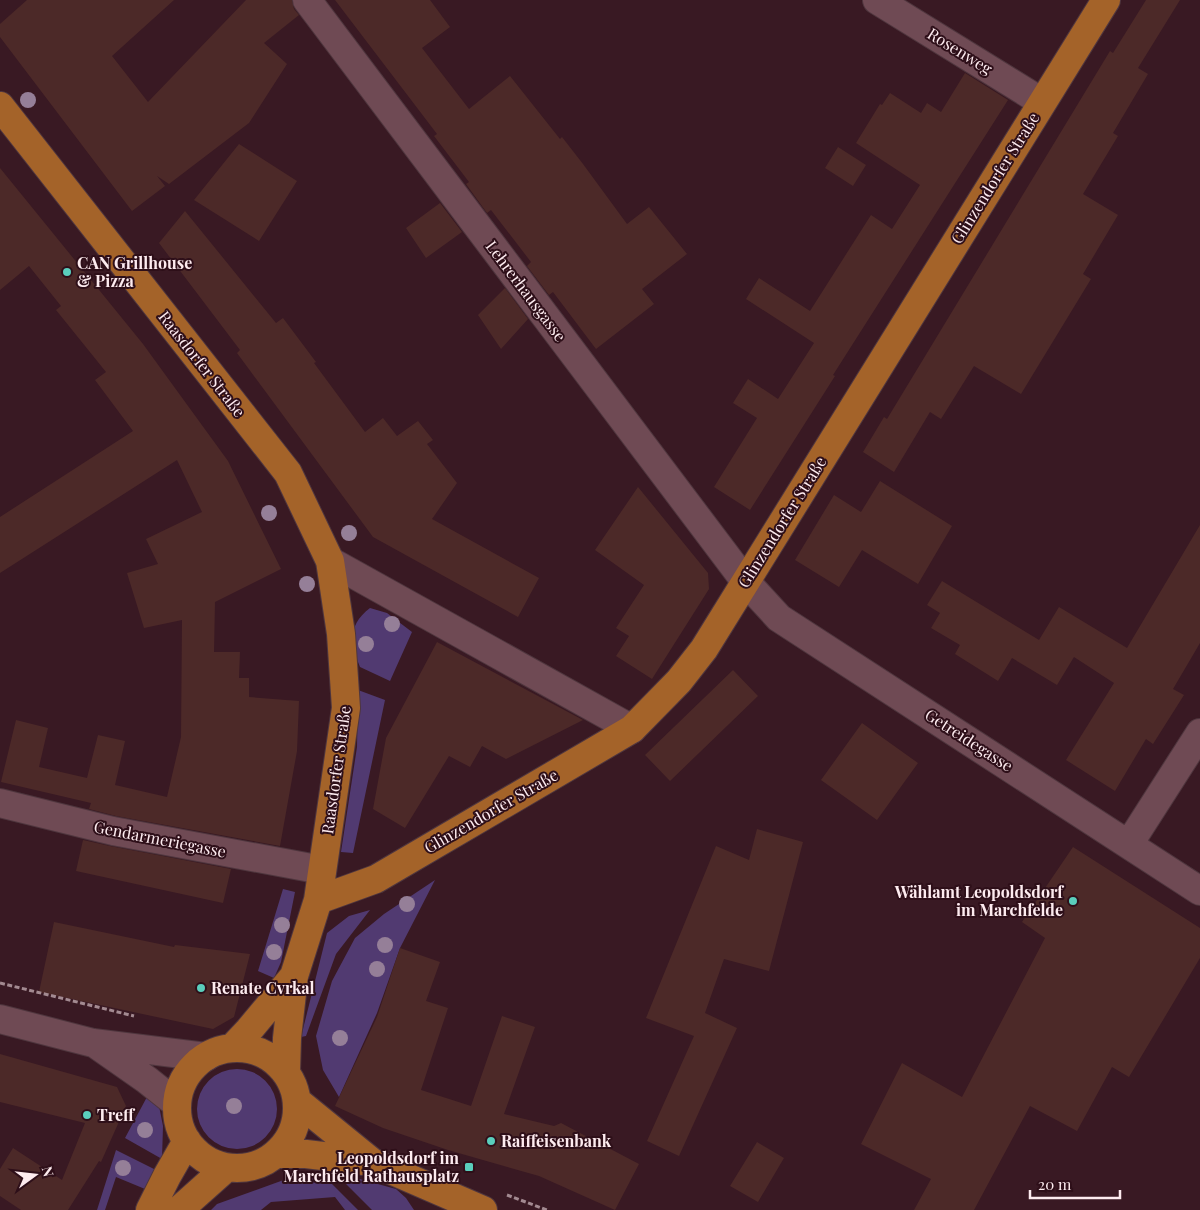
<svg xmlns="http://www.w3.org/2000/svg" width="1200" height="1210" viewBox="0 0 1200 1210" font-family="'Playfair Display',serif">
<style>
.green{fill:#513a71}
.building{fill:#4c2928}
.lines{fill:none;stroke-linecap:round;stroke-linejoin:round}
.minor-casing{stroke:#4f363e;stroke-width:30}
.major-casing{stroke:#4f363e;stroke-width:30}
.path{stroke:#a38a91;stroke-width:3;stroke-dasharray:5 2.5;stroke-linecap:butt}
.minor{stroke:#6f4a54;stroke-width:28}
.major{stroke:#a46329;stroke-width:28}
.tree{fill:#957f98}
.poi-dot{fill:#5acebc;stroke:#2e0f19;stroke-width:2}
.labels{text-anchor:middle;stroke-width:4;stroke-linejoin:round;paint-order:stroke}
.street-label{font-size:16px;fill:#fdebef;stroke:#2e0f19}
.poi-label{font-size:16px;font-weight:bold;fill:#fdebef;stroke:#2e0f19;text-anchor:start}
</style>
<rect width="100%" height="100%" fill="#391923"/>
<path class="green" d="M 370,608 L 387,613 L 412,632 L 390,681 L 360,667 C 350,642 348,625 370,608 Z
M 358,690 L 385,700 L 353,853 L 341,852 L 357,747 Z
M 435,880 L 400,948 L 377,1013 L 339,1097 L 323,1070 L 316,1036 L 332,981 L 355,938 L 384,914 Z
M 283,889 L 295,892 L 281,962 L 274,978 L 258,971 Z
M 370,910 L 336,954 L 306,1036 L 301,1037 L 327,933 L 349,916 Z
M197 1109a40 40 0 1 1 80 0a40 40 0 1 1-80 0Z
M 148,1095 L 159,1106 L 163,1126 L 162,1159 L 125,1138 Z
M 116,1150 L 156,1170 L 145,1189 L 116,1177 L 105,1210 L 97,1210 Z
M 320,1172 L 358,1210 L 345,1210 L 335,1197 L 271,1202 L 261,1210 L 211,1210 L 217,1204 L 303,1173 Z
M 334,1172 L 396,1189 L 406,1198 L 414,1210 L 372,1210 Z"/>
<path class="building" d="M 27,0 L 174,0 L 112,56 L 148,102 L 246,0 L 292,0 L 294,9 L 299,15 L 264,43 L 287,64 L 249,123 L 169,184 L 157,176 L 165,186 L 132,211 L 0,37 L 0,24 Z
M 335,0 L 430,0 L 450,27 L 422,48 L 469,109 L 510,76 L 560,139 L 562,137 L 583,164 L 627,224 L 649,207 L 687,254 L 642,289 L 654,304 L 596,349 L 553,292 L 549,295 L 527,266 L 531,262 L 491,210 L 487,213 L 466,184 L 469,182 L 434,136 L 437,134 Z
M 1146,0 L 1180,0 L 1138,68 L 1148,74 L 1113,133 L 1118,136 L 1083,194 L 1118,215 L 1083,274 L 1091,279 L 1021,394 L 974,366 L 941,419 L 930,412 L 894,472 L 863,452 L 884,417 L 887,419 L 1110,51 L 1113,53 Z
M 965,73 L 1008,100 L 833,375 L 835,376 L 750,510 L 714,487 L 757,418 L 733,403 L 748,379 L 778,399 L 814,343 L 746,299 L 759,278 L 810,311 L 871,215 L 892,229 L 920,185 L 856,143 L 880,104 L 882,105 L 890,93 L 921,113 L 927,103 L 941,112 Z
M 239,144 L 297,181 L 259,241 L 194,200 Z
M 838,147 L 866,165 L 853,186 L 825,168 Z
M 0,168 L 143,344 L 228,461 L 281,569 L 215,602 L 214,652 L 240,652 L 239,678 L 249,678 L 249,697 L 299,701 L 297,751 L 280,846 L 116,816 L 89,809 L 91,803 L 1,782 L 16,720 L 48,728 L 39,767 L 87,778 L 98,735 L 125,741 L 115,785 L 167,797 L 181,737 L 182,620 L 144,628 L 127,573 L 158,564 L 146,539 L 202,512 L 177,460 L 0,573 L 0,517 L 133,431 L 95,380 L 106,372 L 56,310 L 61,306 L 29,266 L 0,290 Z
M 440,203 L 462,232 L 426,258 L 406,228 Z
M 185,211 L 276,323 L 283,318 L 316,362 L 314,363 L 365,432 L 383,418 L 397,436 L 418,421 L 433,440 L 427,444 L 457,483 L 432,519 L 539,578 L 518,617 L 373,537 L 237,353 L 240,350 L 159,243 Z
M 505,288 L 528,319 L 501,349 L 478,315 Z
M 880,481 L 952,526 L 918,584 L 862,550 L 839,587 L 795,560 L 834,495 L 861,512 Z
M 638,487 L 708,573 L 709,589 L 652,679 L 616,656 L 629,636 L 616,628 L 644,585 L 595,550 Z
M 1200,525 L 1200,643 L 1173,689 L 1184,695 L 1153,744 L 1146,739 L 1115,791 L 1066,760 L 1114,683 L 1074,657 L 1057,685 L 1012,658 L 998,681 L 955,654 L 960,645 L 931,628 L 940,613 L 927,605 L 942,581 L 1039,640 L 1059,607 L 1127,648 Z
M 437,642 L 583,720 L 506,759 L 482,746 L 470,767 L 449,756 L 405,828 L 373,809 L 386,738 Z
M 733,670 L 758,696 L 670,781 L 645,755 Z
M 862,723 L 918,763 L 877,820 L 821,780 Z
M 757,829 L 803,842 L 769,971 L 724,959 L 705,1013 L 737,1028 L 679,1156 L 647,1141 L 694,1036 L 646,1018 L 716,846 L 749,860 Z
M 83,840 L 110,846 L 231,869 L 223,903 L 76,871 Z
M 1073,847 L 1200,928 L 1200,958 L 1129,1077 L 1112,1067 L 1077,1131 L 1030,1106 L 974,1210 L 914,1210 L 931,1179 L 861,1144 L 902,1063 L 962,1097 L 1045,938 L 1022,922 Z
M 54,922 L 174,947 L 175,945 L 250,954 L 234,1017 L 213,1029 L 39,992 Z
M 400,948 L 440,962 L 426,1001 L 448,1008 L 421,1090 L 471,1106 L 502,1016 L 535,1027 L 504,1114 L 554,1126 L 561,1123 L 639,1164 L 615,1210 L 539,1176 L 448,1150 L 383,1128 L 335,1106 L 377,1017 Z
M 0,1054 L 117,1087 L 126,1106 L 101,1162 L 99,1161 L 68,1210 L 21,1210 L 0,1196 L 0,1169 L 13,1148 L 62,1180 L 85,1123 L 0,1102 Z
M 757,1142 L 784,1158 L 758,1202 L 730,1186 Z"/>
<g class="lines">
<defs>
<path id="minor" d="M 307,0 L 745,581 L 779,618 L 1200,891
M 877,0 L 1042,102
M 330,561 L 632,729
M 0,803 L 113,831 L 322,870
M 1129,844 L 1200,733
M 0,1019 L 93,1043 L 206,1057
M 97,1045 L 147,1080 L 177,1104"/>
<path id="major" d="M 0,106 L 288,473 L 330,561 L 341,634 L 346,708 L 318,900 L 294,976 L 287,1038 L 286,1072
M 318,900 L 376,879 L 632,729 L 679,681 L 704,649 L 1106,0
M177 1108a60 60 0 1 1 120 0a60 60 0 1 1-120 0Z
M 232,1048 L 249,1030 L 294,976
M 297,1101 L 372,1162 L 483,1210
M 276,1154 L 306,1154 L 372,1162
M 150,1210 L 167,1176 L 187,1141
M 179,1210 L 226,1168"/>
</defs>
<use href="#minor" class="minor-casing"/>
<use href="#major" class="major-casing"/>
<path class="path" d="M 0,983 L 134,1016
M 507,1195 L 547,1210"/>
<use href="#minor" class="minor"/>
<use href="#major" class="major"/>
</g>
<g class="tree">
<circle cx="28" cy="100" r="8"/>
<circle cx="269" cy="513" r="8"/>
<circle cx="349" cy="533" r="8"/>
<circle cx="307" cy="584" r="8"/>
<circle cx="392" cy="624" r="8"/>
<circle cx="366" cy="644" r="8"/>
<circle cx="407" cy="904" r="8"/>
<circle cx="282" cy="925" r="8"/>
<circle cx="385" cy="945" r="8"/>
<circle cx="274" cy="952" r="8"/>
<circle cx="377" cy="969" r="8"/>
<circle cx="340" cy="1038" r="8"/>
<circle cx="234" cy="1106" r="8"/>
<circle cx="145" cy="1130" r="8"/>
<circle cx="123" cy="1168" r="8"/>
</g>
<g class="poi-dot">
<circle cx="67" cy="272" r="5"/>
<circle cx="1073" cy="901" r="5"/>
<circle cx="201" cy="988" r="5"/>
<circle cx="87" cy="1115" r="5"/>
<circle cx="491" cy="1141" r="5"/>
<rect x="464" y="1162" width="10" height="10" rx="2.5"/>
</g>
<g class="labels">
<g class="street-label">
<text transform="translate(960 51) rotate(32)" y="6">Rosenweg</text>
<text transform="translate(995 178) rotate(-58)" y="6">Glinzendorfer Straße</text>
<text transform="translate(526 291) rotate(53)" y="6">Lehrerhausgasse</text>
<text transform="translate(202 364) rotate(52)" y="6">Raasdorfer Straße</text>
<text transform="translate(782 522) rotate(-58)" y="6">Glinzendorfer Straße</text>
<text transform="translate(969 740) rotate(33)" y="6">Getreidegasse</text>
<text transform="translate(336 770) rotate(-82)" y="6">Raasdorfer Straße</text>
<text transform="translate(491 811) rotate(-30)" y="6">Glinzendorfer Straße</text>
<text transform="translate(160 839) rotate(11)" y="6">Gendarmeriegasse</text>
</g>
<g class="poi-label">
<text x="77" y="269">CAN Grillhouse<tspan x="77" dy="18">&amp; Pizza</tspan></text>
<text x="1063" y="898" text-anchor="end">Wählamt Leopoldsdorf<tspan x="1063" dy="18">im Marchfelde</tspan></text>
<text x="211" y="994">Renate Cvrkal</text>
<text x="97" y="1121">Treff</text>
<text x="501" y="1147">Raiffeisenbank</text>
<text x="459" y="1164" text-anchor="end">Leopoldsdorf im<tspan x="459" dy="18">Marchfeld Rathausplatz</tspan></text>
</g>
</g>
<g transform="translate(35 1175) rotate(75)" stroke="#2e0f19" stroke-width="4" paint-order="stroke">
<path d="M0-4L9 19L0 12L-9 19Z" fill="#fdebef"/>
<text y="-8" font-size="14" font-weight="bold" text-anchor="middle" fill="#fdebef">N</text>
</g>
<path d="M1030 1190v8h90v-8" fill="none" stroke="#fdebef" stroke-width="2.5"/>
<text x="1038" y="1190" font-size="15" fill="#fdebef" stroke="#2e0f19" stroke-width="4" paint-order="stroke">20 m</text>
</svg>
